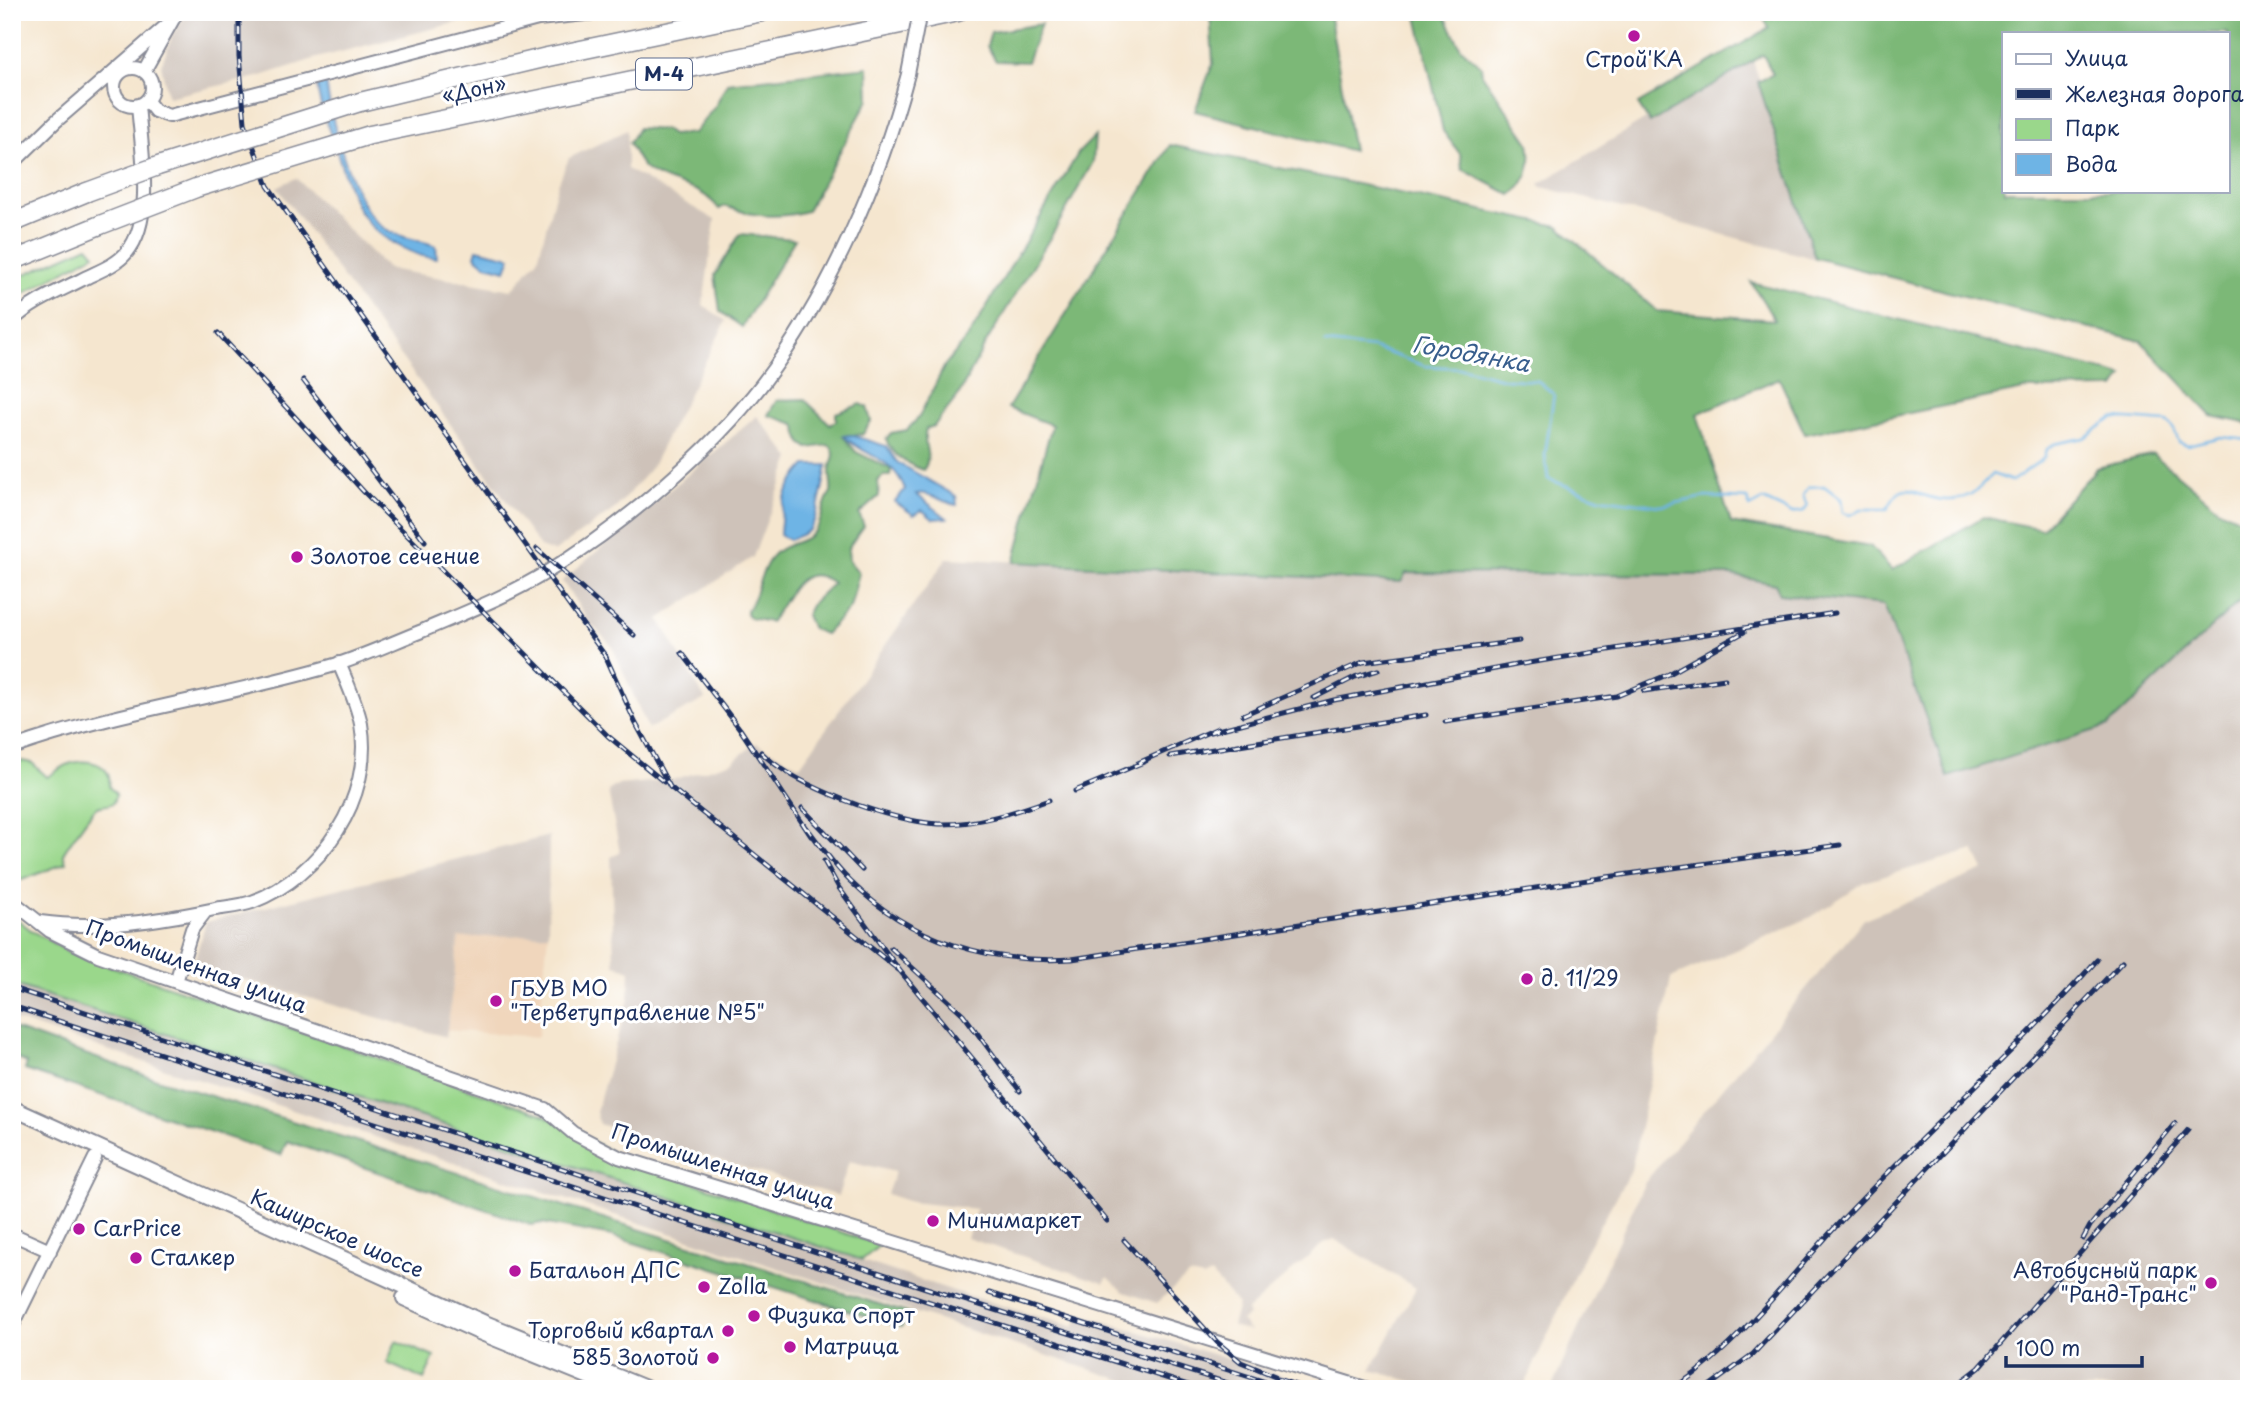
<svg xmlns="http://www.w3.org/2000/svg" width="2261" height="1401" viewBox="0 0 2261 1401" font-family="'Playpen Sans',sans-serif">
<style>
.built{fill:#f0d6bc}
.industrial{fill:#cec2b9}
.green{fill:#9ad78b;stroke:#5a8374;stroke-width:2}
.forest{fill:#7bb877;stroke:#4b746a;stroke-width:2;fill-rule:evenodd}
.water{fill:#6eb4e5;stroke:#4472a2;stroke-width:2}
.lines{fill:none;stroke-linecap:round;stroke-linejoin:round}
.stream{stroke:#6eb4e5;stroke-width:2.5}
.minor-casing{stroke:#888a96;stroke-width:16}
.major-casing{stroke:#888a96;stroke-width:18}
.highway-casing{stroke:#888a96;stroke-width:21}
.minor{stroke:#fff;stroke-width:12}
.major{stroke:#fff;stroke-width:14}
.highway{stroke:#fff;stroke-width:18}
.rail-casing{stroke:#1b2f5e;stroke-width:5}
.rail{stroke:#fff;stroke-width:2.5;stroke-dasharray:8;stroke-linecap:butt}
.minor-bridge-casing{stroke:#888a96;stroke-width:16;stroke-linecap:butt}
.highway-bridge-casing{stroke:#888a96;stroke-width:21;stroke-linecap:butt}
.minor-bridge{stroke:#fff;stroke-width:12}
.highway-bridge{stroke:#fff;stroke-width:18}
.poi-dot{fill:#b5179e;stroke:#fff;stroke-width:2.5}
.labels{text-anchor:middle;stroke-width:6;stroke-linejoin:round;paint-order:stroke}
.shield{fill:#fff;stroke:#5f6d8e;stroke-width:2}
.shield-label{font-size:19px;font-weight:bold;fill:#1b2f5e}
.poi-label{font-size:21px;fill:#1b2f5e;stroke:#fff;text-anchor:start}
.street-label{font-size:21px;fill:#1b2f5e;stroke:#fff}
.water-label{font-size:23px;font-style:italic;fill:#385e8d;stroke:#fff}
</style>
<rect width="100%" height="100%" fill="#fff"/>
<filter id="ink" filterUnits="userSpaceOnUse"><feTurbulence type="fractalNoise" baseFrequency=".0143" numOctaves="2"/><feDisplacementMap in="SourceGraphic" scale="14" xChannelSelector="R" yChannelSelector="G"/><feConvolveMatrix kernelMatrix="1 2 1 2 8 2 1 2 1" color-interpolation-filters="sRGB"/></filter>
<filter id="wash" filterUnits="userSpaceOnUse"><feTurbulence type="fractalNoise" baseFrequency=".00686" numOctaves="4" result="noise"/><feDisplacementMap in="SourceGraphic" scale="28" xChannelSelector="R" yChannelSelector="G"/><feGaussianBlur stdDeviation="1.57" result="paint"/><feColorMatrix in="noise" values="0 0 0 0 0 0 0 0 0 0 0 0 0 0 0 0 0 1.4 0 .05"/><feComposite in="paint" operator="in"/></filter>
<g filter="url(#wash)">
<rect width="100%" height="100%" fill="#f5e6cf"/>
<path class="built" d="M 548,934 L 538,1037 L 447,1030 L 459,937 Z"/>
<path class="industrial" d="M 188,12 L 498,12 L 317,58 L 258,77 L 168,97 L 161,65 L 173,34 Z
M 1751,55 L 1820,260 L 1542,187 L 1539,184 Z
M 627,130 L 627,169 L 715,220 L 703,305 L 726,321 L 651,468 L 616,508 L 554,552 L 540,547 L 277,187 L 296,178 L 388,269 L 512,290 L 538,259 L 557,187 L 569,158 Z
M 757,416 L 791,458 L 753,557 L 659,619 L 705,699 L 648,729 L 612,646 L 590,623 L 562,581 Z
M 947,558 L 1401,582 L 1405,573 L 1731,575 L 1776,584 L 1780,594 L 1885,605 L 1948,777 L 2108,726 L 2249,592 L 2249,1389 L 1551,1389 L 1645,1182 L 1864,919 L 1984,870 L 1974,850 L 1864,882 L 1811,917 L 1671,978 L 1631,1170 L 1585,1252 L 1523,1389 L 1439,1389 L 1371,1370 L 1416,1288 L 1334,1239 L 1324,1243 L 1246,1311 L 1248,1315 L 1241,1321 L 1250,1331 L 1232,1326 L 1238,1305 L 1211,1274 L 1204,1278 L 1189,1275 L 1157,1303 L 1124,1292 L 1108,1277 L 1104,1283 L 967,1238 L 976,1209 L 911,1202 L 887,1194 L 895,1172 L 849,1161 L 838,1196 L 599,1124 L 596,1112 L 629,999 L 630,970 L 614,964 L 611,857 L 620,853 L 608,791 L 617,785 L 672,780 L 732,762 L 756,743 L 800,766 Z
M 549,836 L 548,934 L 459,938 L 446,1037 L 193,965 L 206,922 Z
M 12,984 L 957,1292 L 1074,1327 L 1080,1314 L 1328,1389 L 1150,1389 L 12,1019 Z"/>
<path class="green" d="M 88,246 L 95,254 L 12,300 L 12,280 Z
M 22,761 L 32,763 L 47,777 C 54,774 59,768 66,765 C 85,757 113,762 109,787 L 116,794 L 113,803 C 108,806 102,805 97,807 C 93,809 67,847 63,854 L 66,863 L 22,880 L 12,879 L 12,763 Z
M 12,915 L 32,931 L 69,952 L 542,1114 L 628,1161 L 880,1245 L 862,1260 L 12,984 Z
M 396,1341 L 434,1357 L 424,1380 L 387,1363 Z"/>
<path class="forest" d="M 1210,12 L 1329,12 L 1353,151 L 1195,111 L 1213,63 Z
M 1416,12 L 1443,12 L 1461,48 L 1481,66 L 1482,74 L 1529,143 C 1533,163 1528,184 1511,195 L 1462,169 L 1460,154 L 1443,131 Z
M 1760,12 L 2249,12 L 2249,424 L 2212,416 L 2141,341 L 1815,258 L 1758,82 L 1773,74 L 1763,55 L 1650,123 L 1638,104 L 1769,28 ZM 2004,33 L 2228,33 L 2228,191 L 2004,191 Z
M 1041,24 L 1027,62 L 996,61 L 987,46 L 991,32 Z
M 868,67 L 869,99 L 807,211 C 778,219 754,217 725,206 L 719,209 C 699,182 674,189 647,170 C 639,165 634,151 629,143 L 638,128 L 665,130 L 672,135 L 694,133 L 716,105 L 727,83 Z
M 1095,136 L 1093,162 L 1056,228 L 987,341 L 958,396 L 934,426 L 926,429 C 921,445 934,457 923,470 C 907,464 892,456 886,439 L 891,433 L 907,430 L 919,417 L 945,365 L 969,336 L 1079,152 Z
M 1170,145 L 1558,226 L 1657,311 L 1775,320 L 1751,282 L 2123,376 L 2115,388 L 2029,389 L 1805,434 L 1779,378 L 1697,414 L 1731,523 L 1870,546 L 1892,570 L 1983,517 L 2042,529 L 2097,468 L 2153,454 L 2219,509 L 2249,523 L 2249,592 L 2108,726 L 1948,777 L 1884,605 L 1780,594 L 1775,584 L 1731,575 L 1406,573 L 1401,582 L 1014,562 L 1052,425 L 1008,408 Z
M 740,234 L 795,239 L 742,327 L 720,311 L 715,275 Z
M 804,399 L 830,424 L 836,421 L 836,413 L 861,404 L 867,407 L 871,421 L 863,434 L 843,436 L 856,452 L 891,469 L 890,476 L 883,476 L 878,481 L 879,496 L 859,514 L 864,526 L 848,548 L 849,561 L 859,573 L 850,608 L 825,634 L 812,629 L 806,615 L 813,602 L 833,583 C 798,557 788,602 770,622 L 750,618 L 746,612 C 758,595 758,576 770,559 C 779,544 798,545 811,535 C 824,524 821,505 831,492 C 832,484 830,480 830,473 C 829,461 840,456 829,445 L 808,448 L 801,443 L 795,424 L 768,415 L 777,400 Z
M 12,1028 L 147,1076 L 911,1314 L 901,1327 L 612,1236 L 542,1223 L 531,1225 L 287,1141 L 281,1155 L 25,1070 L 27,1063 L 12,1056 Z"/>
<path class="water" d="M 326,81 C 330,116 352,204 381,226 C 397,238 418,239 436,246 L 437,258 C 423,258 414,253 401,247 C 359,226 353,200 339,158 C 331,133 320,111 317,85 Z
M 477,249 L 511,257 L 506,270 L 486,265 L 475,256 Z
M 851,435 L 886,446 L 897,462 L 956,496 L 957,505 C 943,503 929,491 916,494 L 947,518 L 933,519 L 922,510 L 914,515 L 895,502 L 905,489 C 891,455 867,459 844,436 Z
M 806,465 L 827,465 C 825,476 816,524 809,530 C 804,535 795,537 789,540 L 780,535 C 782,502 783,490 806,465 Z"/>
<g class="lines">
<path class="stream" d="M 1325,343 L 1374,348 L 1425,366 L 1463,368 L 1506,379 L 1538,381 L 1554,394 L 1545,455 L 1548,479 L 1600,498 L 1661,506 L 1705,497 L 1747,499 L 1750,507 L 1763,500 L 1791,513 L 1804,511 L 1807,506 L 1803,495 L 1809,487 L 1824,486 L 1841,499 L 1843,513 L 1851,515 L 1861,509 L 1887,509 C 1891,503 1895,495 1900,492 C 1910,487 1917,493 1926,496 C 1956,506 1975,497 1992,474 L 2012,481 L 2044,458 L 2046,450 L 2054,444 L 2084,438 L 2113,418 L 2167,422 L 2173,427 L 2179,442 L 2187,445 L 2221,437 L 2249,440"/>
</g>
</g>
<g filter="url(#ink)">
<g class="lines">
<defs>
<path id="minor" d="M114 87a19 19 0 1 1 38 0a19 19 0 1 1-38 0Z
M 144,71 L 177,12
M 147,101 L 155,111 L 169,116 L 538,19 L 604,12
M 12,164 L 55,122 L 167,25
M 12,321 C 32,302 57,292 81,280 C 96,272 116,266 127,252 C 155,219 141,147 138,105
M 12,748 C 118,710 231,696 338,664 C 366,655 394,642 422,631 C 464,613 508,596 547,572 C 622,526 709,453 763,383 C 829,296 880,180 908,74
M 12,901 L 50,931 L 98,955 L 545,1109 L 573,1133 L 619,1157 L 1368,1389
M 40,922 C 98,930 158,921 215,909 C 227,907 241,906 252,902 C 321,876 374,798 361,724 C 357,703 347,683 339,663
M 176,982 L 192,929 L 205,912
M 12,1234 L 50,1251
M 12,1327 L 95,1158"/>
<path id="major" d="M 12,1108 L 485,1323 L 648,1389
M 404,1298 L 479,1332 L 619,1389"/>
<path id="highway" d="M 360,102 L 547,57 L 762,12
M 370,135 L 958,12
M 12,223 L 87,192
M 12,261 L 100,225"/>
</defs>
<use href="#minor" class="minor-casing"/>
<use href="#major" class="major-casing"/>
<use href="#highway" class="highway-casing"/>
<use href="#minor" class="minor"/>
<use href="#major" class="major"/>
<use href="#highway" class="highway"/>
<defs>
<path id="rail" d="M 239,12 L 239,56 L 245,123 L 268,186 L 606,657 L 635,722 L 670,787 L 900,971
M 218,333 L 364,492 L 608,736 L 664,782
M 303,380 L 425,541
M 537,549 L 634,635
M 682,653 L 740,729 L 811,836
M 1644,691 L 1725,679
M 1314,698 L 1355,677 L 1378,670
M 1243,715 L 1363,662 L 1519,641
M 1445,722 L 1617,696 L 1669,674 L 1744,632
M 1210,732 L 1334,700 L 1516,665 L 1835,613
M 761,752 C 794,786 891,822 939,824 C 976,825 1015,812 1049,800
M 1170,756 L 1426,715
M 1138,763 L 1218,728
M 1075,791 L 1146,761
M 802,808 L 862,870
M 807,828 C 821,846 834,866 851,882 C 911,941 989,964 1072,959 L 1607,877 L 1840,845
M 824,861 L 839,888 L 900,971 L 1107,1221
M 891,948 L 963,1014 L 1020,1091
M 12,988 L 923,1287 L 1246,1389
M 12,1006 L 1200,1389
M 2083,1239 L 2090,1226 L 2175,1123
M 1124,1240 L 1217,1342 L 1241,1362 L 1275,1376
M 989,1293 L 1287,1389
M 1278,1379 L 1308,1389
M 1671,1389 C 1729,1358 1794,1271 1840,1222 C 1924,1133 2016,1051 2097,960
M 1705,1389 L 1753,1354 L 2123,961
M 1952,1389 L 1979,1368 L 2188,1130"/>
</defs>
<use href="#rail" class="rail-casing"/>
<use href="#rail" class="rail"/>
<defs>
<path id="minor-bridge" d="M 908,74 L 920,12"/>
<path id="highway-bridge" d="M 87,192 L 158,166 L 360,102
M 100,225 L 196,188 L 370,135"/>
</defs>
<use href="#minor-bridge" class="minor-bridge-casing"/>
<use href="#highway-bridge" class="highway-bridge-casing"/>
<use href="#minor-bridge" class="minor-bridge"/>
<use href="#highway-bridge" class="highway-bridge"/>
</g>
</g>
<g class="poi-dot">
<circle cx="1634" cy="36" r="7"/>
<circle cx="297" cy="557" r="7"/>
<circle cx="1527" cy="979" r="7"/>
<circle cx="496" cy="1001" r="7"/>
<circle cx="933" cy="1221" r="7"/>
<circle cx="79" cy="1229" r="7"/>
<circle cx="136" cy="1258" r="7"/>
<circle cx="515" cy="1271" r="7"/>
<circle cx="2211" cy="1283" r="7"/>
<circle cx="704" cy="1287" r="7"/>
<circle cx="754" cy="1316" r="7"/>
<circle cx="728" cy="1331" r="7"/>
<circle cx="790" cy="1347" r="7"/>
<circle cx="713" cy="1358" r="7"/>
</g>
<g class="labels">
<rect class="shield" x="636" y="58.5" width="56" height="31" rx="5"/>
<g class="shield-label">
<text x="664" y="81">М-4</text>
</g>
<g class="poi-label">
<text x="1634" y="67" text-anchor="middle">Строй'КА</text>
<text x="311" y="564">Золотое сечение</text>
<text x="1541" y="986">д. 11/29</text>
<text x="510" y="996">ГБУВ МО<tspan x="510" dy="24">"Терветуправление №5"</tspan></text>
<text x="947" y="1228">Минимаркет</text>
<text x="93" y="1236">CarPrice</text>
<text x="150" y="1265">Сталкер</text>
<text x="529" y="1278">Батальон ДПС</text>
<text x="2197" y="1278" text-anchor="end">Автобусный парк<tspan x="2197" dy="24">"Ранд-Транс"</tspan></text>
<text x="718" y="1294">Zolla</text>
<text x="768" y="1323">Физика Спорт</text>
<text x="714" y="1338" text-anchor="end">Торговый квартал</text>
<text x="804" y="1354">Матрица</text>
<text x="699" y="1365" text-anchor="end">585 Золотой</text>
</g>
<g class="street-label">
<text transform="translate(474 90) rotate(-12)" y="7">«Дон»</text>
<text transform="translate(196 967) rotate(20)" y="7">Промышленная улица</text>
<text transform="translate(723 1167) rotate(18)" y="7">Промышленная улица</text>
<text transform="translate(337 1234) rotate(24)" y="7">Каширское шоссе</text>
</g>
<g class="water-label">
<text transform="translate(1471 354) rotate(10)" y="8">Городянка</text>
</g>
</g>
<rect width="2261" height="1401" fill="none" stroke="#fff" stroke-width="42"/>
<rect x="2002" y="32" width="228" height="161" fill="#ffffff" stroke="#a4acbf" stroke-width="2"/>
<rect x="2016" y="54" width="35" height="10" fill="#ffffff" stroke="#a4acbf" stroke-width="2"/>
<text x="2065" y="66" font-size="21" fill="#1b2f5e">Улица</text>
<rect x="2016" y="89" width="35" height="10" fill="#1b2f5e" stroke="#a4acbf" stroke-width="2"/>
<text x="2065" y="102" font-size="21" fill="#1b2f5e">Железная дорога</text>
<rect x="2016" y="119" width="35" height="21" fill="#9ad78b" stroke="#a4acbf" stroke-width="2"/>
<text x="2065" y="136" font-size="21" fill="#1b2f5e">Парк</text>
<rect x="2016" y="154" width="35" height="21" fill="#6eb4e5" stroke="#a4acbf" stroke-width="2"/>
<text x="2065" y="172" font-size="21" fill="#1b2f5e">Вода</text>
<path d="M2006 1356v10h136v-10" fill="none" stroke="#1b2f5e" stroke-width="3.5"/>
<text x="2016" y="1356" font-size="21" fill="#1b2f5e" stroke="#ffffff" stroke-width="5" paint-order="stroke">100 m</text>
</svg>
